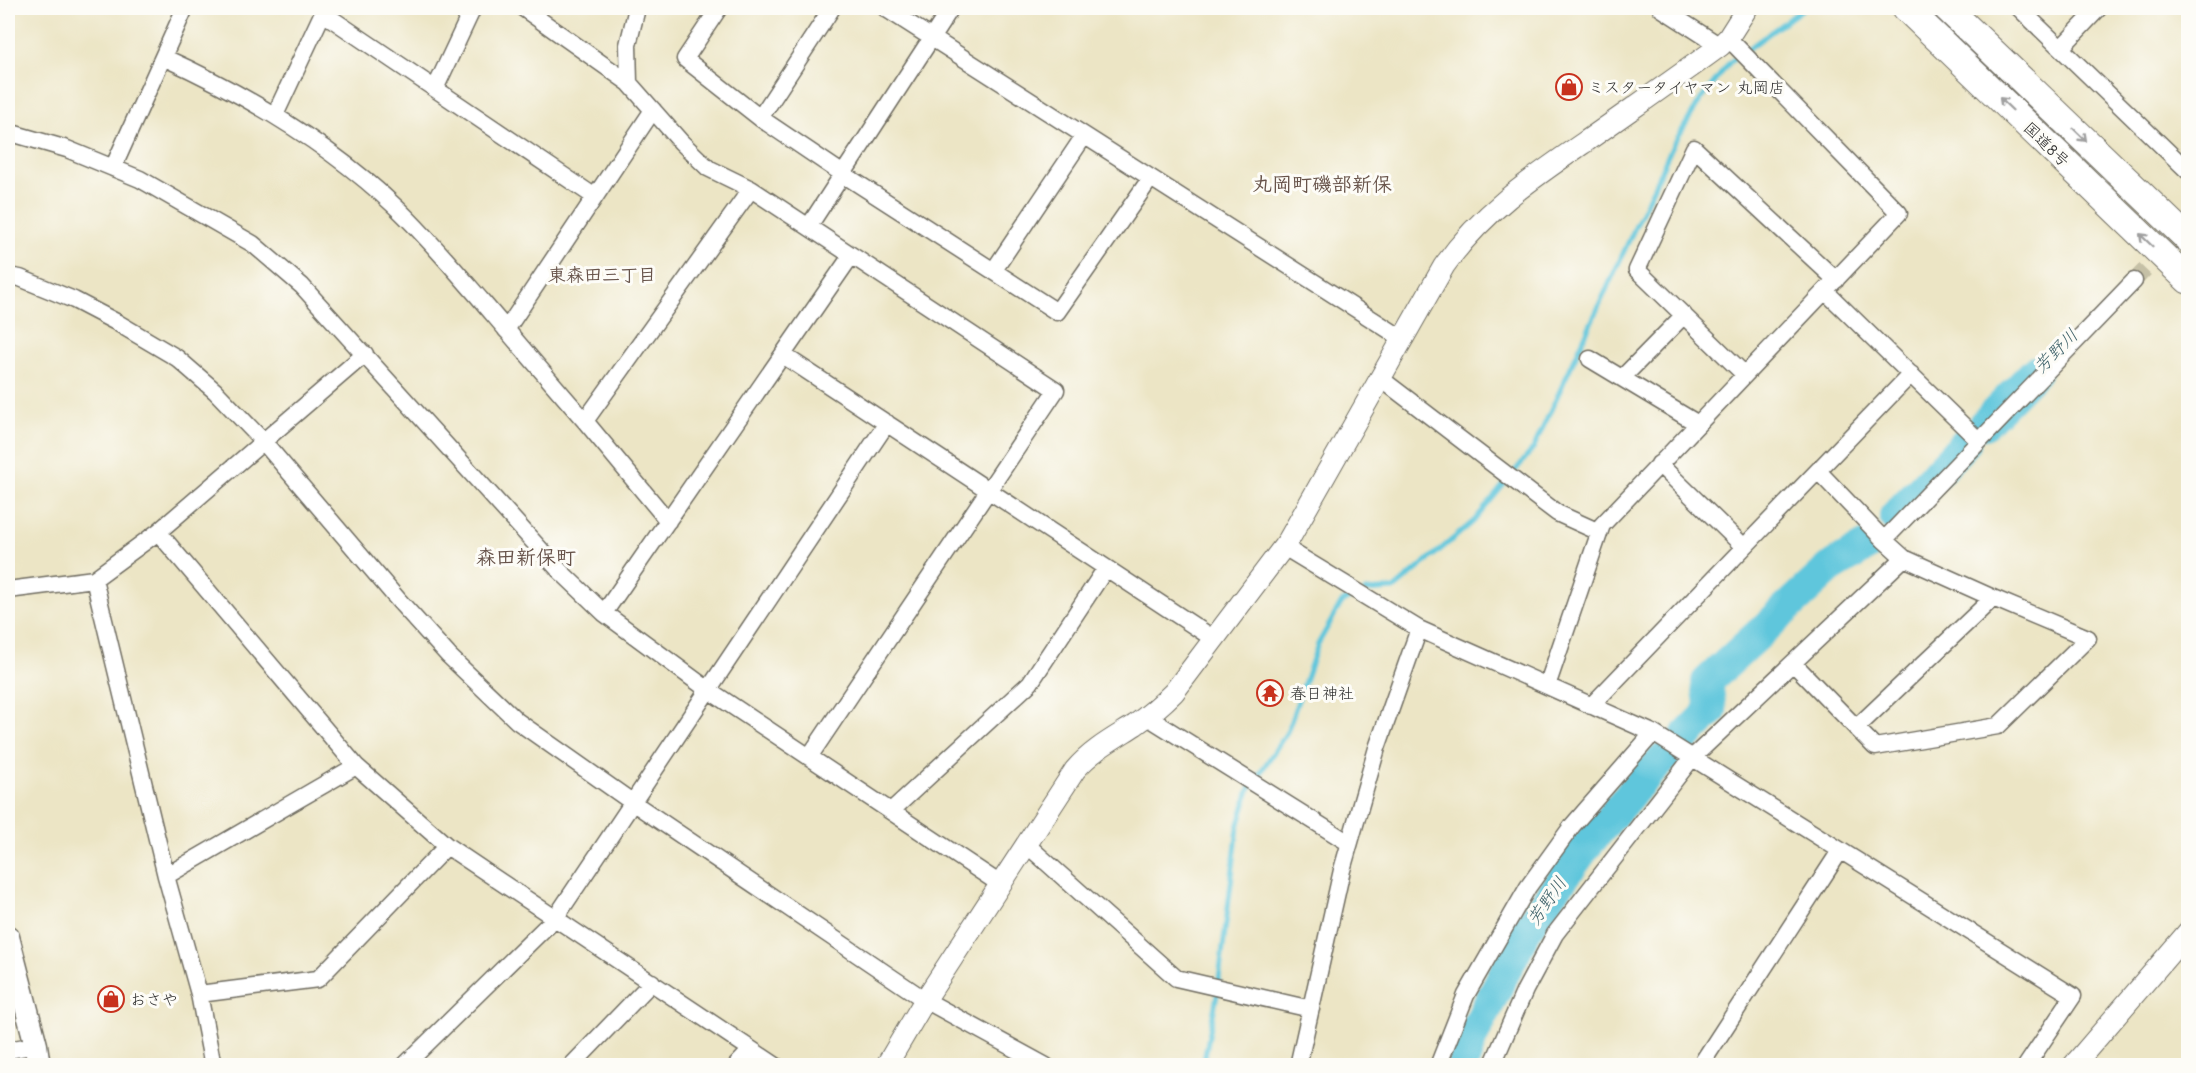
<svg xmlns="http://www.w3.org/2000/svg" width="2196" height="1073" viewBox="0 0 2196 1073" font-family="'Comic Neue','Klee One',sans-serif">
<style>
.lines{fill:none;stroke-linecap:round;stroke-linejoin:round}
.stream{stroke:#5fc6dc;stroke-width:5}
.river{stroke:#5fc6dc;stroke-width:32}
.minor-tunnel{stroke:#c5c0a6;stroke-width:16;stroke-dasharray:16 8;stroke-linecap:butt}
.minor-casing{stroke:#6f6c61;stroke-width:19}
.tertiary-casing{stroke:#6f6c61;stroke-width:23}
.secondary-casing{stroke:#6f6c61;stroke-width:25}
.trunk-casing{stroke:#6f6c61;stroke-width:29}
.minor{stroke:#fff;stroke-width:16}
.tertiary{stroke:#fff;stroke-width:21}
.secondary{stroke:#fff;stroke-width:22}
.trunk{stroke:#fff;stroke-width:27}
.oneway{stroke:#a0a0a0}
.labels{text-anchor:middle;stroke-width:6;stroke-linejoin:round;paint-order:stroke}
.poi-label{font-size:16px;fill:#2b2b2b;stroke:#fdfcf7;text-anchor:start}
.street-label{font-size:16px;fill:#2b2b2b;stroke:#fdfcf7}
.neighbourhood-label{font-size:18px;font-weight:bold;fill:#67534a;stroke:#fdfcf7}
.water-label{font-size:18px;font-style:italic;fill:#3d6169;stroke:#fdfcf7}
.quarter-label{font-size:20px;font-weight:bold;fill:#67534a;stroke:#fdfcf7}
</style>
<rect width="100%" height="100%" fill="#fdfcf7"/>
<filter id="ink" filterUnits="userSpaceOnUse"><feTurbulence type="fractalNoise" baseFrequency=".0167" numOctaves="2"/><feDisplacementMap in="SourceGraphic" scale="12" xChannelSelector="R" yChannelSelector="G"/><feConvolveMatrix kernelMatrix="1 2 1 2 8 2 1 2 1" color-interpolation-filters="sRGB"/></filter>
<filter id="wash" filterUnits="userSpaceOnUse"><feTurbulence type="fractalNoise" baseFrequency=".008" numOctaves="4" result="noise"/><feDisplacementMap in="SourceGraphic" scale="24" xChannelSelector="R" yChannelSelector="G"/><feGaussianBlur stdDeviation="1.35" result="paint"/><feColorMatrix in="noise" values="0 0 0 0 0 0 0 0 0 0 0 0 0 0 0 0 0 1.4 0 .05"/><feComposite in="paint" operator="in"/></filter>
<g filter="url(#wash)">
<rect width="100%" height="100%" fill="#ece5c5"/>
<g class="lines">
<path class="stream" d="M 1365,591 L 1394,589 L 1474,521 L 1533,449 L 1672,147 L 1701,99 L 1730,62 L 1804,8
M 1203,1066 L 1217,995 L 1238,827 L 1249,790 L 1287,732 L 1318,644 L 1342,602 L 1357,595"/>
<path class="river" d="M 1984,424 L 2035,372
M 1895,516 L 1965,443
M 1686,736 L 1711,711 L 1707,682 L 1830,568 L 1868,545
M 1462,1066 L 1472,1037 L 1527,928 L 1586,846 L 1637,786 L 1664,758"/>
</g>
</g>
<g filter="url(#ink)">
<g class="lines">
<path class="minor-tunnel" d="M 2134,281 L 2187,226"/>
<defs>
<path id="minor" d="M 523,8 L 629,83
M 637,8 L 628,45 L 629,83 L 681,142 L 708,168 L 751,189
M 719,8 L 685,59 L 760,118 L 843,174 L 1057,312 L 1150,179
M 885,8 L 1403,339
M 1661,8 L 1720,46
M 2019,8 L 2188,171
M 323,13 L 595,197
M 2061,48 L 2099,8
M 163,57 C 249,96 330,144 399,210 C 428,238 455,270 481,300 C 516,341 550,381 585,421
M 435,89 L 473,8
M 275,115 L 325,8
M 760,118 L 832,8
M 8,132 L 67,149 L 140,179 L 253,244 L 302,286 L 559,570 L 604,613 L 707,689 L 1000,884
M 113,168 L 185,8
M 809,226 L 951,8
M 994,270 L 1084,136
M 8,276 L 20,278 L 74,300 L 116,322 L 177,358 L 215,391 L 262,440 L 400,602 L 449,656 L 517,721 L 632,802 L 925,1000 L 1046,1066
M 1825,291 L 1978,440
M 506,330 L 653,110
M 783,355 L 1214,639
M 1590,359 L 1698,424
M 1745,375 L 1637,270 L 1694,148 L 1836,280
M 1380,378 L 1557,513 L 1599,532
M 1622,378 L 1684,315
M 1659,464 L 1744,547
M 668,521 L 585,421 L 751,189 L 1056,390 L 809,757
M 158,532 L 356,766 L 447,846 L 776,1066
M 1884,540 L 2134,281
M 1284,547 L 1419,629 L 1653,733 L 2073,996 L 2026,1066
M 94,579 L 166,876 L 199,994 L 213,1066
M 8,590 L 94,579 L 158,532 L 365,354
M 604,613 L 851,256
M 1793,663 L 1875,747 L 1998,726 L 2088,638 L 1993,598 L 1904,558 L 1884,540 L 1818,471
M 1547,686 L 1602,525 L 1899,213 L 1728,38
M 1591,706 L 1911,374
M 1146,716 L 1349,843
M 1856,728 L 1993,598
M 891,811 L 1030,683 L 1106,568
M 1026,844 L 1176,978 L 1311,1009
M 166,876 L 356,766
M 199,994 L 318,979 L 447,846
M 8,1050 L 36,1045
M 404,1066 L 556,917 L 887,423
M 571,1066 L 652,982
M 736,1066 L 751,1050
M 1298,1066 L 1342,870 L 1377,748 L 1419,629
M 1438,1066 L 1466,995 L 1528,887 L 1572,826 L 1653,733
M 1492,1066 L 1525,990 L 1555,934 L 1692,758 L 1904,558
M 1700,1066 L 1840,851"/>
<path id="tertiary" d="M 886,1066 L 925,1000 L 1075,770 C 1092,750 1113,739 1135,725 C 1149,715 1162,704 1174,692 L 1288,541 L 1444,266 C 1482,212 1531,179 1585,142 C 1630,110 1675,79 1720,46 L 1728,38 L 1747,8
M 2073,1066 L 2188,932"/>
<path id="secondary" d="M 8,937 L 36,1045 L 39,1066"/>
<path id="trunk" d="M 1906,8 L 2188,280
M 1947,8 L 2188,239"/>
</defs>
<use href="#minor" class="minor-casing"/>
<use href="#tertiary" class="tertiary-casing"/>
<use href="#secondary" class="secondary-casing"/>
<use href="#trunk" class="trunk-casing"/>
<use href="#minor" class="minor"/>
<use href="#tertiary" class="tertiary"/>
<use href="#secondary" class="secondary"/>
<use href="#trunk" class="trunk"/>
</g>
<defs><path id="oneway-shaft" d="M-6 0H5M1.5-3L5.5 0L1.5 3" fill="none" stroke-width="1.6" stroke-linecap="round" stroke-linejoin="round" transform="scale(1.5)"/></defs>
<g class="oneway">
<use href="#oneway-shaft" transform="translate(2006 104) rotate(-136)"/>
<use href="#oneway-shaft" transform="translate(2080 135) rotate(44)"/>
<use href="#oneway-shaft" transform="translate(2146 240) rotate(-136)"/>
</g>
</g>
<defs>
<symbol id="shop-ring" viewBox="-11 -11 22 22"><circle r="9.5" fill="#fdfcf7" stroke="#c8321e" stroke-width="1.5"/><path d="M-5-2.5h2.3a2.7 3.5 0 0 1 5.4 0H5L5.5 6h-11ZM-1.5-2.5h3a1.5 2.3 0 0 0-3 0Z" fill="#c8321e"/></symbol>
<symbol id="temple-ring" viewBox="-11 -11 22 22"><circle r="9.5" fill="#fdfcf7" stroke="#c8321e" stroke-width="1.5"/><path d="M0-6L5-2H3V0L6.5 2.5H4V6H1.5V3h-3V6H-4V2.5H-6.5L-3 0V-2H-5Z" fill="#c8321e"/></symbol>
</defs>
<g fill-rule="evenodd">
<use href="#shop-ring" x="1554" y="72" width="30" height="30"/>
<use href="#temple-ring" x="1255" y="678" width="30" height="30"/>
<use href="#shop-ring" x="96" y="984" width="30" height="30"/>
</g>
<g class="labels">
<g class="poi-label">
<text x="1588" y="93">ミスタータイヤマン 丸岡店</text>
<text x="1290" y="699">春日神社</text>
<text x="130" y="1005">おさや</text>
</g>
<g class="street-label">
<text transform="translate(2047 144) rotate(44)" y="6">国道8号</text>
</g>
<g class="neighbourhood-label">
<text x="602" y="281">東森田三丁目</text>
</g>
<g class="water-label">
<text transform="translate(2056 351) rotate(-45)" y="6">芳野川</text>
<text transform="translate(1547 901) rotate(-55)" y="6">芳野川</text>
</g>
<g class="quarter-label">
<text x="1322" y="191">丸岡町磯部新保</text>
<text x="526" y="564">森田新保町</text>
</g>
</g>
<rect width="2196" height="1073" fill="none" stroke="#fdfcf7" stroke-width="30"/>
</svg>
